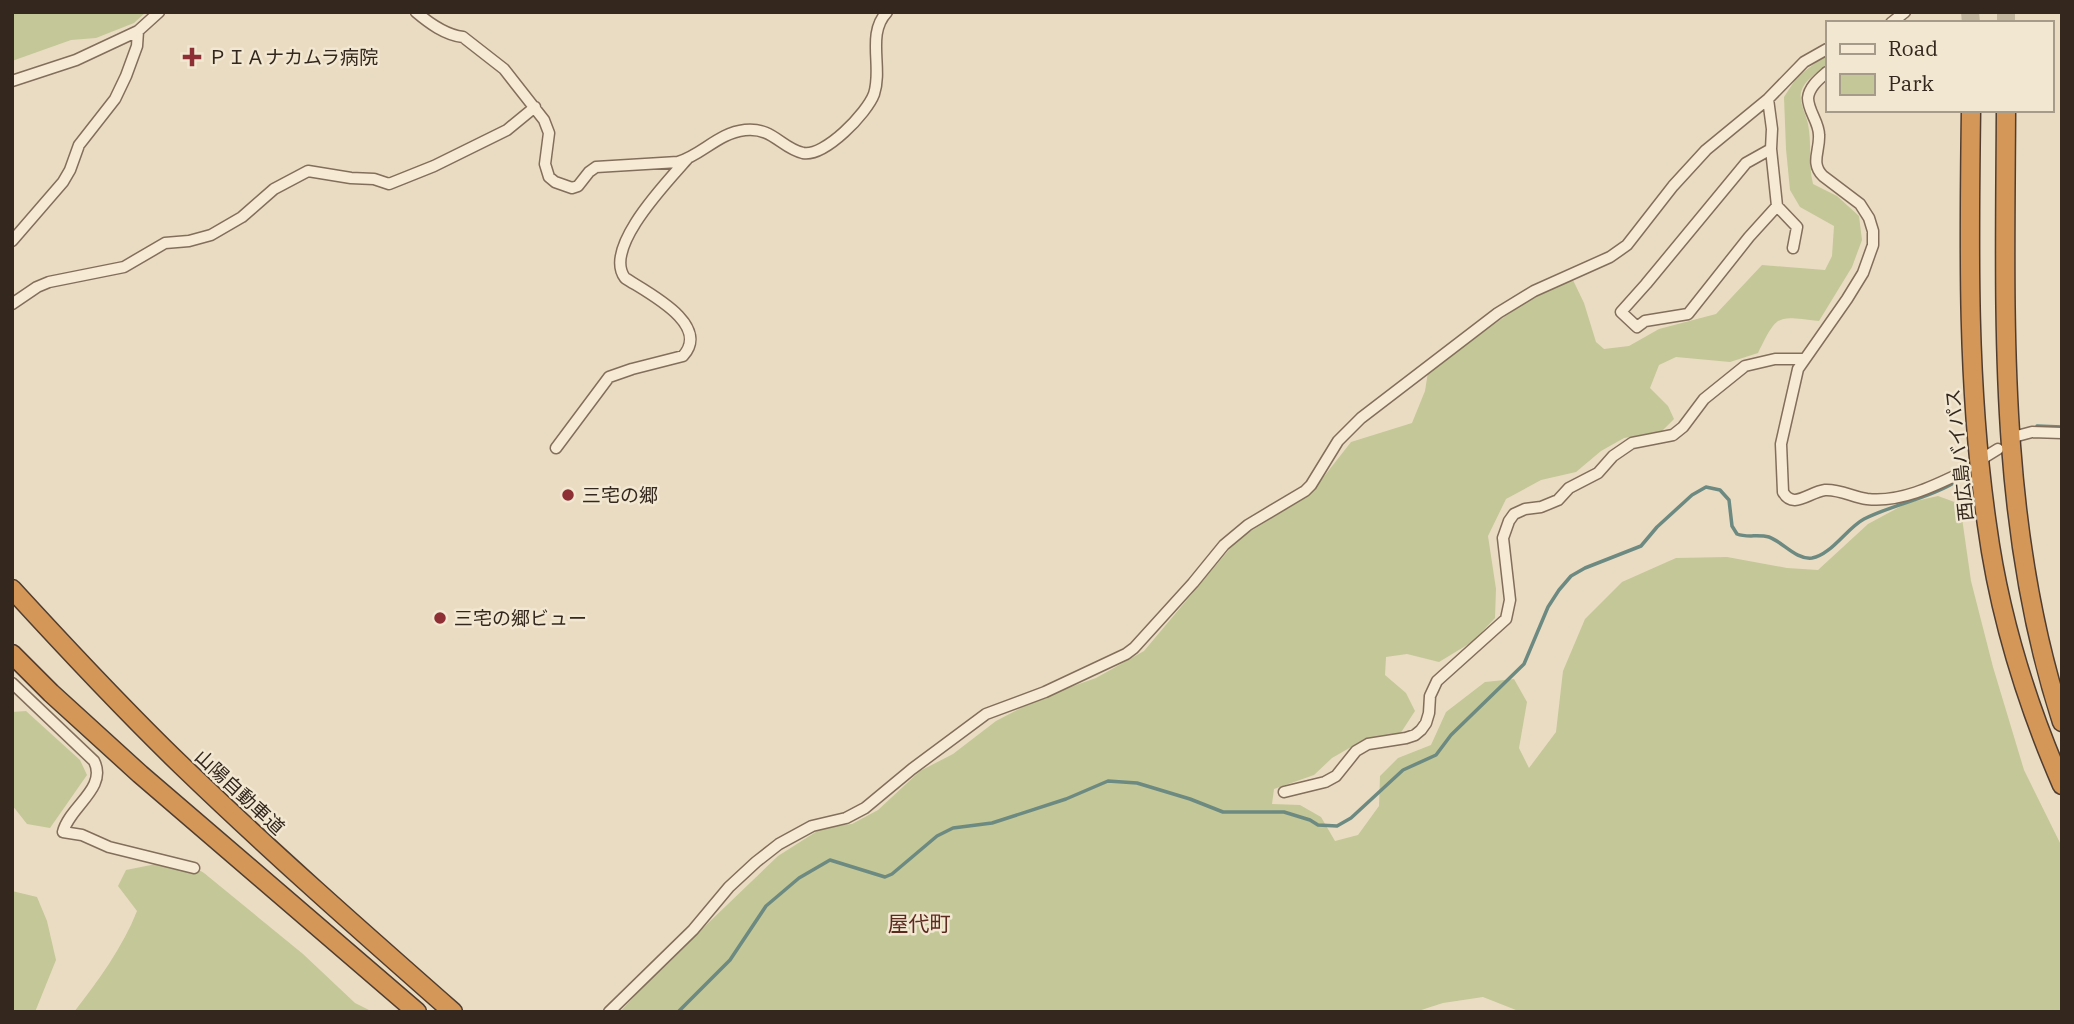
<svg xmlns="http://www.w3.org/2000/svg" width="2074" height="1024" viewBox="0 0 2074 1024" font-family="'IBM Plex Serif','Noto Sans JP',serif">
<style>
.green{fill:#c4c797}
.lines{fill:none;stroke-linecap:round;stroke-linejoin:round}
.stream{stroke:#6c8a81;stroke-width:3.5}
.highway-tunnel{stroke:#c5b8a1;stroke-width:18;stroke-dasharray:18 9;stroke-linecap:butt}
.street-casing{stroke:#836e5b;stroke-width:13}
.highway-casing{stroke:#503d2f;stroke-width:21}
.street{stroke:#f6ead4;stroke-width:10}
.highway{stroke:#d49758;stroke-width:18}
.poi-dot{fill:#8d2f35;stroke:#f2e7d1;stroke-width:2.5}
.labels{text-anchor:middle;stroke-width:5;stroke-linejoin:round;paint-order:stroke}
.poi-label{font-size:19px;fill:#33271e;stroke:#f2e7d1;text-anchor:start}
.street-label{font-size:19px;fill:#33271e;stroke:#f2e7d1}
.neighbourhood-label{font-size:21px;fill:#5d2a20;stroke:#f2e7d1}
</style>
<rect width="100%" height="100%" fill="#eadcc2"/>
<path class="green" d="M 12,12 L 146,12 L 134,23 L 96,38 L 71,40 L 12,61 Z
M 1827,54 L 1827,65 C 1818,72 1804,80 1801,92 C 1799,103 1806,114 1808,124 C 1812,143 1808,163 1813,184 L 1837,196 L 1859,216 L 1862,240 L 1852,267 L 1819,321 C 1776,316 1778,313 1758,353 L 1730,362 L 1676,357 L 1659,365 L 1650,388 L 1668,406 L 1674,419 L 1662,431 L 1624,438 L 1601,451 L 1576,472 L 1541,480 L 1506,499 L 1488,536 L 1496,589 L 1495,618 L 1472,642 L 1439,662 L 1407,654 L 1386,657 L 1385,675 L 1406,693 L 1415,711 L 1400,734 L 1365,739 L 1332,758 L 1314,775 L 1274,789 L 1272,804 L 1300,805 L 1321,817 L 1335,841 L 1358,835 L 1379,806 L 1380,776 L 1398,758 L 1431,745 L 1446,712 L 1485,682 L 1514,679 L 1527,702 L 1519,748 L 1529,768 L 1556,732 L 1563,671 L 1585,619 L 1622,582 L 1676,558 L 1727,557 L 1787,568 L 1818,570 L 1868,524 L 1907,503 L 1938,496 L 1960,504 L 1971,581 L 1993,667 L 2024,770 L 2062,847 L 2062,1012 L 1521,1012 L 1483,997 L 1443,1003 L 1415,1012 L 620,1012 L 653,976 L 778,856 L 822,828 L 852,824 L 878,810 L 920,771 L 953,754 L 996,721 L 1042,697 L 1096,678 L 1144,651 L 1238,539 L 1277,515 L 1322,479 L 1351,442 L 1412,423 L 1425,391 L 1428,372 L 1532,297 L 1572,278 L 1584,303 L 1596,342 L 1604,349 L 1629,346 L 1659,329 L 1716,314 L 1762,265 L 1825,270 L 1832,256 L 1834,226 L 1800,207 L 1790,190 L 1786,149 L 1784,97 L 1797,77 Z
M 26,711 L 80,760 L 87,775 L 50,828 L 27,824 L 12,805 L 12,712 Z
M 181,859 L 204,873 L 303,954 L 355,1003 L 373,1012 L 74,1012 C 98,981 123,947 137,911 L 118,886 L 126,870 Z
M 12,891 L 37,897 L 47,921 L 56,960 L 35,1012 L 12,1012 Z"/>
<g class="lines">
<path class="stream" d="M 2037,426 L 2062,427
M 678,1012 L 730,960 L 766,906 L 799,878 L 830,860 L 885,877 L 892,874 L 937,836 L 953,828 L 992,823 L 1066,799 L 1108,781 L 1137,783 L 1190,799 L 1223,812 L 1284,812 L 1310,820 L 1318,825 L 1337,826 L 1351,818 L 1403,770 L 1436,755 L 1451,735 L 1524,664 L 1548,607 L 1559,590 L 1571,576 L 1585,568 L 1641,546 L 1657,527 L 1692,495 L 1706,487 L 1720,490 L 1729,500 L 1732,526 L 1737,534 C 1747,538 1758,534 1769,537 C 1783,542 1796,560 1812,558 C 1831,555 1847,528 1864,519 C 1896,503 1933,498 1963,477"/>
<path class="highway-tunnel" d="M 1970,12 L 1971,23
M 2006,12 L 2006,23"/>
<defs>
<path id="street" d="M 416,12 C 429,23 445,35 463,37 L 504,69 L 544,120 L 549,133 L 545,164 L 549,177 L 555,182 L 572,188 L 578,186 L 589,172 L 596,167 L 678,162 C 702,155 718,133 745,130 C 773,127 781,148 803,153 C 825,157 867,113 874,94 C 883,67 866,34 887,12
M 1891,23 L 1905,12
M 1827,72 C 1819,79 1809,87 1808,98 C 1808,111 1819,122 1819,135 C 1820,151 1810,163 1823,176 L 1860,204 L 1869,218 L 1873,231 L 1873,245 L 1863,273 L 1847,299 L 1798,369 L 1781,444 L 1783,492 C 1793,510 1809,492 1825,490 C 1839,489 1853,497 1867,499 C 1901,503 1936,485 1965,471
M 12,81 L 76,60 L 138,31 L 159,12
M 1768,99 L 1772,129 L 1771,149 L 1777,206 L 1749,237 L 1688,314 L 1645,321 L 1637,327 L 1621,312 L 1646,284 L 1746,163 L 1771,149
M 1777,206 L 1797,227 L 1793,248
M 12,241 L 63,182 L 70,170 L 79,145 L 115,99 L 126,76 L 137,46 L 138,31
M 12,304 L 37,287 L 49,282 L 124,267 L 165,243 L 189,241 L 211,235 L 242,217 L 274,189 L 308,171 L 351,178 L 374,179 L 389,184 L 434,166 L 507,130 L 535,107
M 2017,436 L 2032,432 L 2062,433
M 556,448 L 609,377 L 632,369 L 683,356 C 712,324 646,292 625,278 C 602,248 669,180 688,158
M 1985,457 L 1998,449
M 12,683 L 94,761 C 108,788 69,807 63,832 L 82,835 L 109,847 L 194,868
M 1284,792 L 1325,782 L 1336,776 L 1356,751 L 1368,744 L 1406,738 L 1415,735 L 1421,730 L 1426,723 L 1429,713 L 1430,696 L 1437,681 L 1506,619 L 1510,600 L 1503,538 L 1509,521 L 1514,514 L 1525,509 L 1541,507 L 1558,500 L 1569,488 L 1598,473 L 1613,456 L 1632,443 L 1673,435 L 1683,427 L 1704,399 L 1745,366 L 1775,359 L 1803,359
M 609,1012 L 693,930 L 729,887 L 756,862 L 779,844 L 812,826 L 846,818 L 865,808 L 912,769 L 986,714 L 1045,692 L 1126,654 L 1134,648 L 1193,583 L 1224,545 L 1248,525 L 1305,491 L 1311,485 L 1338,441 L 1361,418 L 1498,313 L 1534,291 L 1610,257 L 1627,245 L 1673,186 L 1706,150 L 1768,99 L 1804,62 L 1827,49"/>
<path id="highway" d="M 1971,110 C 1969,249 1967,388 1987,525 C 1999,614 2026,702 2062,785
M 2006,110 C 2005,317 1997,523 2062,722
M 12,589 C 67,649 123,709 181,765 C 269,850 361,931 453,1012
M 12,654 L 51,693 L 140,774 L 417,1012"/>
</defs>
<use href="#street" class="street-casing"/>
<use href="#highway" class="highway-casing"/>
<use href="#street" class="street"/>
<use href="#highway" class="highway"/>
</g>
<g class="poi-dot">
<path d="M188.5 46.5h7v7h7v7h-7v7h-7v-7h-7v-7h7z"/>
<circle cx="568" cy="495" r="7"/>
<circle cx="440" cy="618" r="7"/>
</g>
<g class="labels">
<g class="poi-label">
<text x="208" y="64">ＰＩＡナカムラ病院</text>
<text x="582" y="502">三宅の郷</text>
<text x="454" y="625">三宅の郷ビュー</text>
</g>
<g class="street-label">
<text transform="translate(1959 455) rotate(-96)" y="7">西広島バイパス</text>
<text transform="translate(240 792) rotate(43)" y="7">山陽自動車道</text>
</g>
<g class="neighbourhood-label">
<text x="919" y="931">屋代町</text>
</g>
</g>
<rect width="2074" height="1024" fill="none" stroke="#33271e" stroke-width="28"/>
<rect x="1826" y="21" width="228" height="91" fill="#f2e7d1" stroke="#a69a89" stroke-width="2"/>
<rect x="1840" y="44" width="35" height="10" fill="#f6ead4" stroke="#a69a89" stroke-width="2"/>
<text x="1888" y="56" font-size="21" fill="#33271e">Road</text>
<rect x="1840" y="74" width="35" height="21" fill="#c4c797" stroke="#a69a89" stroke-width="2"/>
<text x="1888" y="91" font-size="21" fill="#33271e">Park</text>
</svg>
